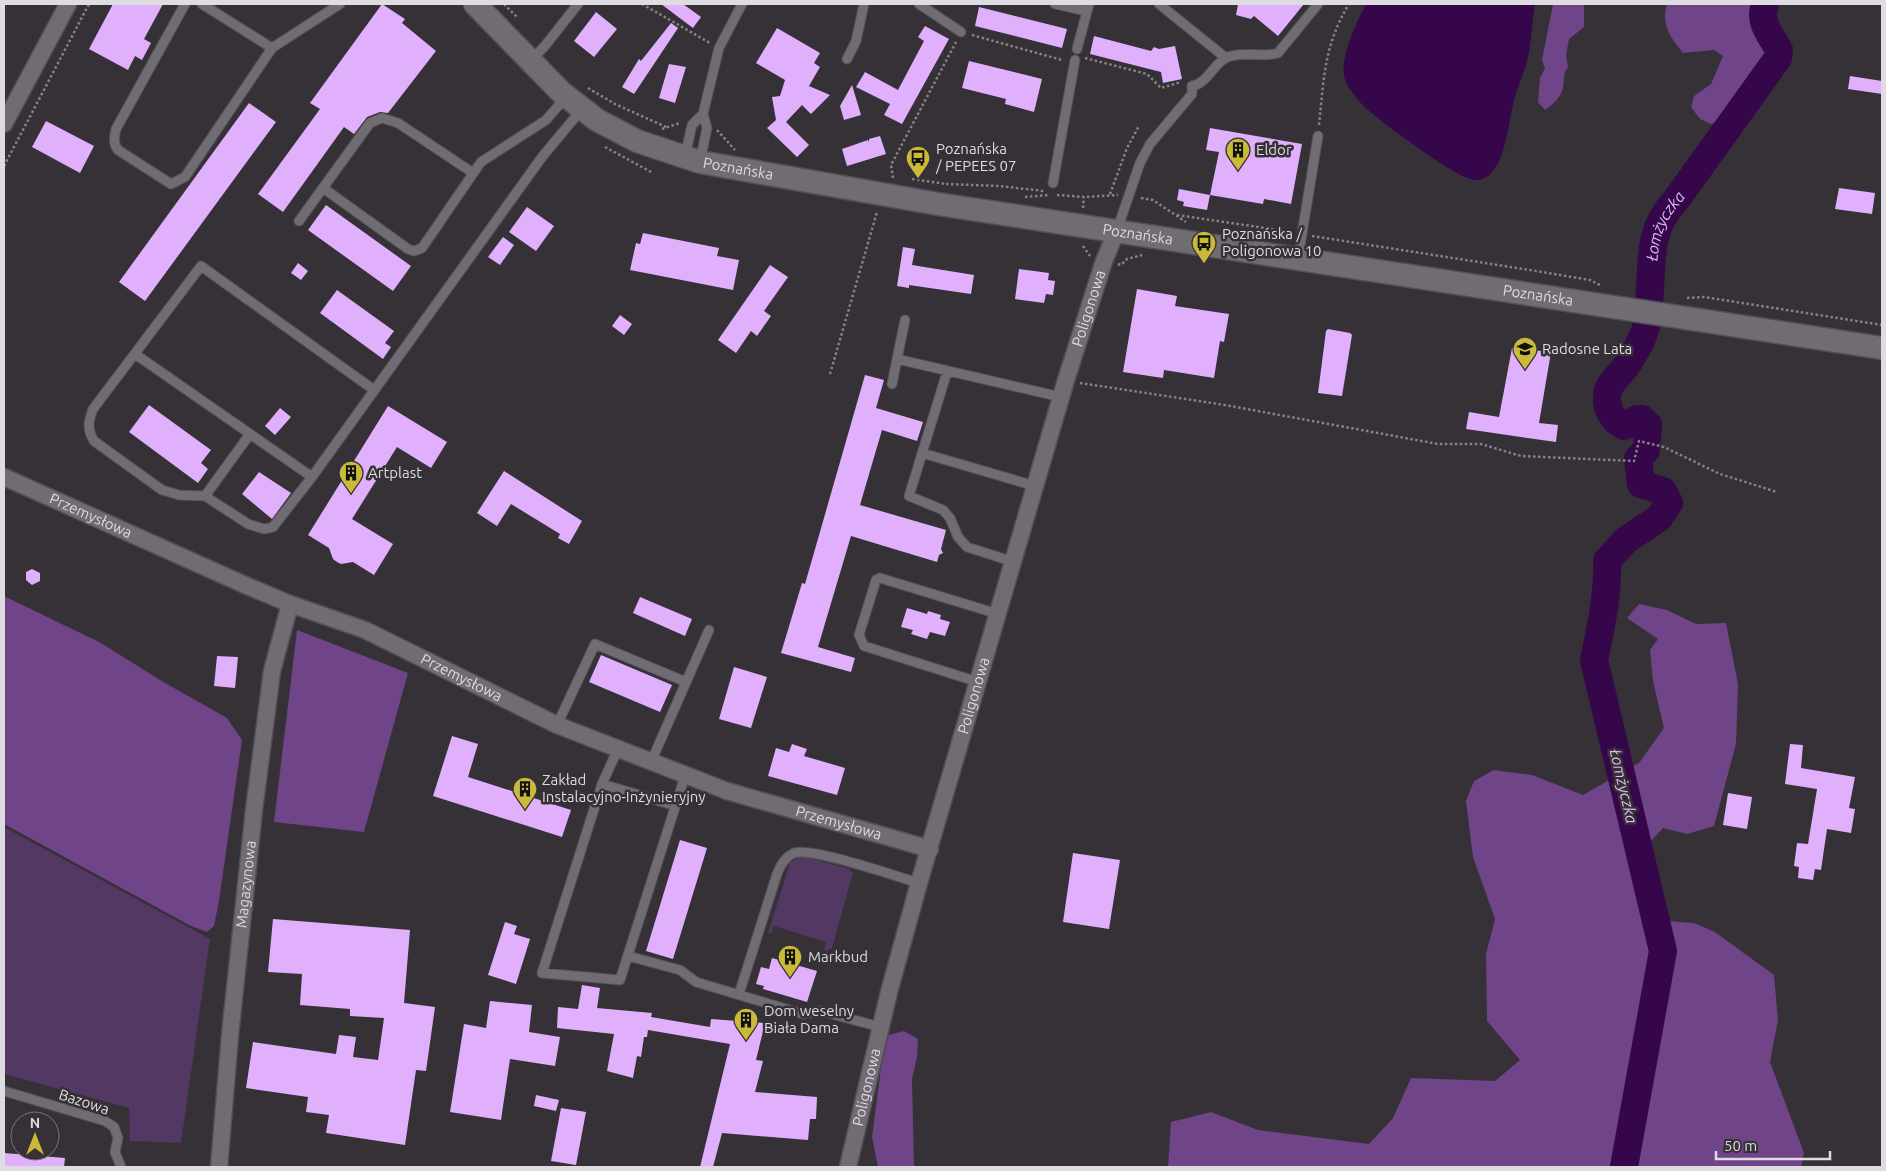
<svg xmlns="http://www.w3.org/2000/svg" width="1886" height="1171" viewBox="0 0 1886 1171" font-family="Ubuntu,sans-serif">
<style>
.green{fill:#533863}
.forest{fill:#6f4488}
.water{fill:#35064a}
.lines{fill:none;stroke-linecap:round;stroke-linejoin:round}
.river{stroke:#35064a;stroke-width:28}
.building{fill:#e0b0fd}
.lane-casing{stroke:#525055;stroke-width:11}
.street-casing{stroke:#525055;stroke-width:19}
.secondary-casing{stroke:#525055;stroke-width:25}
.path{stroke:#868388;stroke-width:2.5;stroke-dasharray:2.5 2.5;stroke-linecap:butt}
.lane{stroke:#716c74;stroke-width:9}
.street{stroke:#716c74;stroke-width:16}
.secondary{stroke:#716c74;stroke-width:22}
.labels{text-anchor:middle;stroke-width:5;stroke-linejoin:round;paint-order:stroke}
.poi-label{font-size:15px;fill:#dedce0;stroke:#353137;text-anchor:start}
.street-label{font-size:15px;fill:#dedce0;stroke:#353137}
.water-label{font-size:16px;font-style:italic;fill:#ddbaf4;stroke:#353137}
</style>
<rect width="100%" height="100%" fill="#353137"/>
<path class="green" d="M 4,827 L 210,939 L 181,1143 L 130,1141 L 129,1108 L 4,1074 Z
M 797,858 L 809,858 L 849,869 L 853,873 L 832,948 L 827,951 L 824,950 L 826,942 L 774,926 L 771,934 L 768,933 L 790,863 Z"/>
<path class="forest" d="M 1553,4 L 1584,4 L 1584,27 L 1569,39 L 1566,55 L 1568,67 C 1562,75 1565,78 1563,87 C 1561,98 1553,104 1545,110 L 1538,102 L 1540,78 L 1545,68 L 1542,60 Z
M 1667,4 L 1760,4 C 1752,25 1771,37 1773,56 L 1728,118 L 1711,124 L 1700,119 L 1691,107 L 1694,96 L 1711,84 L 1723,56 L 1714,50 L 1683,53 C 1670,37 1661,25 1667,4 Z
M 4,596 L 101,643 L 160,680 L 227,718 L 242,740 L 219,901 L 214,926 L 207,932 L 191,926 L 4,824 Z
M 1639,604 L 1667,610 L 1696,624 L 1726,623 L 1738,684 L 1736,744 L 1714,826 L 1687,834 L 1663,828 L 1650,842 L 1657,893 L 1666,921 L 1694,923 L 1715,932 L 1774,975 L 1778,1020 L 1770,1062 L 1804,1153 L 1801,1167 L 1168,1167 L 1171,1122 L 1211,1112 L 1258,1130 L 1369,1144 L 1393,1118 L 1411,1078 L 1495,1081 L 1520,1060 L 1487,1021 L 1486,954 L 1495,919 L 1473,857 L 1466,801 L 1474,781 L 1494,770 L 1532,775 L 1583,795 L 1639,763 L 1664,728 L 1653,681 L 1650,650 L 1658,639 L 1627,618 Z
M 297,630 L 408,673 L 364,832 L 274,822 Z
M 904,1031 L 918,1039 L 917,1057 L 912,1079 L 914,1167 L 878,1167 L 872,1137 L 882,1060 L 889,1035 Z"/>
<path class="water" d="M 1366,4 L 1535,4 C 1532,21 1532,39 1528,57 C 1525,71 1518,85 1514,100 C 1509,119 1506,158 1492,172 C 1488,177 1482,180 1476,180 C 1459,181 1383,123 1368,110 C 1359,102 1347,88 1344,76 C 1341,56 1357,21 1366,4 Z"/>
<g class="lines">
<g class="river">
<path id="s1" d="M 1647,437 L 1648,425 L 1642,419 L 1637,419 L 1624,426 C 1612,420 1606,408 1607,395 C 1608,382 1624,372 1630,360 C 1635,352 1641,342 1644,333 C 1647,327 1647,318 1648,311 C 1654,269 1644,233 1676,200 L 1778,58 L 1779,50 C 1771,35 1758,22 1765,4"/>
<path d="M 1624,1167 L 1663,951 L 1594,660 C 1601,627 1608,595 1607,561 L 1626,540 L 1659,518 L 1669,503 L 1663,491 L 1641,484 L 1638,459 L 1646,450"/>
</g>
</g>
<path class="building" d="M 113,4 L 163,4 L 144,39 L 151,43 L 142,60 L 135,56 L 128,70 L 89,49 Z
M 382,4 L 405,19 L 402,23 L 436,51 L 388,113 L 380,112 L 367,117 L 354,134 L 344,127 L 283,212 L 258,194 L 320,109 L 310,103 Z
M 661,4 L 683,4 L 701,17 L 693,28 Z
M 1238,4 L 1304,4 L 1278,36 L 1254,16 L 1251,19 L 1236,15 Z
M 979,7 L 1067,29 L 1062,48 L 975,26 Z
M 596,12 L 617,29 L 594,57 L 574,41 Z
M 671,23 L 678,28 L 634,94 L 622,87 L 639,59 L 641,61 Z
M 925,26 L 949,39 L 902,124 L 884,115 L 890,104 L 856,87 L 865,72 L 898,90 L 924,41 L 918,37 Z
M 777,28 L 820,53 L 814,63 L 820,67 L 809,86 L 830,95 L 811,114 L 802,105 L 786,122 L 809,145 L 797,157 L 767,128 L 776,120 L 772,97 L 780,96 L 785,80 L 756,63 Z
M 1094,36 L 1151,51 L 1154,47 L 1159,49 L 1175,46 L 1182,79 L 1163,83 L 1161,72 L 1090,54 Z
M 969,61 L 1042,79 L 1034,112 L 1005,104 L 1006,99 L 962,88 Z
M 669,64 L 686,67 L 675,103 L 659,98 Z
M 1850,76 L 1882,81 L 1882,94 L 1848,89 Z
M 852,85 L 861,115 L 844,120 L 840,106 Z
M 249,103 L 276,122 L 145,301 L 119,282 Z
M 46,121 L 94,146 L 80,173 L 32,147 Z
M 1210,128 L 1302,144 L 1291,204 L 1264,199 L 1263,204 L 1210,195 L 1219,152 L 1206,150 Z
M 880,136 L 886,154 L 847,166 L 842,149 L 868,140 L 869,142 L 869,139 Z
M 1839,188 L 1875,193 L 1872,214 L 1835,209 Z
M 1179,189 L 1210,195 L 1207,210 L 1183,206 L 1184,202 L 1177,200 Z
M 326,205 L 411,266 L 393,291 L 308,230 Z
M 527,207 L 554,226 L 536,251 L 509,232 Z
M 643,233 L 719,248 L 717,256 L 739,260 L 733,290 L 630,270 L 636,243 L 640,244 Z
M 503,237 L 514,245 L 500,265 L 488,257 Z
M 903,247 L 915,249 L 912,265 L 974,275 L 971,294 L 909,285 L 909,288 L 897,286 Z
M 298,263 L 308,271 L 301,280 L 291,273 Z
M 770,265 L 788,277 L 764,311 L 771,316 L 757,336 L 751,331 L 736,353 L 718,340 Z
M 1019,269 L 1049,273 L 1048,280 L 1055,281 L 1053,295 L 1046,294 L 1044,303 L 1015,299 Z
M 1137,289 L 1177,296 L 1175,306 L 1229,314 L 1224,342 L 1220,341 L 1214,378 L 1164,370 L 1163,378 L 1123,372 Z
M 337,290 L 394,331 L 385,343 L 391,347 L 383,359 L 320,313 Z
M 620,315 L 632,324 L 624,335 L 612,326 Z
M 1328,329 L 1350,333 L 1352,335 L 1342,396 L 1318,393 L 1326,331 Z
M 1512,348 L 1551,352 L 1539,423 L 1558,425 L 1556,442 L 1466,429 L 1469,412 L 1499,417 Z
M 865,375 L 884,380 L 876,408 L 923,422 L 917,441 L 882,430 L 860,505 L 946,530 L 941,549 L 943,553 L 939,555 L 937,562 L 851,536 L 818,647 L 855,658 L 851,672 L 781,653 L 802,583 L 805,584 Z
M 149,405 L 211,450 L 201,463 L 208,469 L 198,483 L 129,432 Z
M 388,406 L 447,442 L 431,468 L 397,447 L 352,519 L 393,544 L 374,575 L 353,562 L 341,564 L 337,562 L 333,559 L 329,548 L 308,535 Z
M 280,408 L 291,417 L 275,435 L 265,426 Z
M 504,471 L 582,521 L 569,544 L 558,538 L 560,534 L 511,504 L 497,526 L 477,513 Z
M 259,472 L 291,493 L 272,519 L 242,494 Z
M 32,569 L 40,573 L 40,581 L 32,585 L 26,580 L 26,572 Z
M 640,597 L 692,619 L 685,636 L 633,613 Z
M 907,608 L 927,614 L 928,611 L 941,615 L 940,619 L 950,622 L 945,636 L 930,632 L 927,639 L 911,634 L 913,630 L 901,627 Z
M 601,655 L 672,685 L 660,712 L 589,682 Z
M 217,656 L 238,657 L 235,688 L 214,686 Z
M 734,667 L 767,677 L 751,728 L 719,719 Z
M 452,736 L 478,744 L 468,777 L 571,810 L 562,837 L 433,796 Z
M 792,744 L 807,749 L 804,756 L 845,768 L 837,795 L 768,776 L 776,748 L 789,752 Z
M 1790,744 L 1803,745 L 1801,768 L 1855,777 L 1849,808 L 1855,809 L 1851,833 L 1827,829 L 1821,870 L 1815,869 L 1813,880 L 1798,878 L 1799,867 L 1794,866 L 1797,843 L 1808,844 L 1817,789 L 1785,784 Z
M 1728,793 L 1752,797 L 1747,829 L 1723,825 Z
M 680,840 L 707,848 L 673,959 L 646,951 Z
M 1073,853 L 1120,860 L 1109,929 L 1063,922 Z
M 273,919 L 410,930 L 404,1003 L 435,1007 L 426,1071 L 416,1070 L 405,1145 L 326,1133 L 329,1115 L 306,1112 L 308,1097 L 246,1088 L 253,1042 L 336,1054 L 339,1035 L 356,1037 L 353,1057 L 378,1060 L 384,1018 L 350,1016 L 350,1009 L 300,1005 L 302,974 L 268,972 Z
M 505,922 L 517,926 L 514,934 L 530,939 L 516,984 L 488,975 Z
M 772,958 L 817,971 L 807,1002 L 763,989 L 764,986 L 756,984 L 761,967 L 769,969 Z
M 582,985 L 600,988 L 597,1008 L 652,1013 L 651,1017 L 710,1027 L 711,1019 L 765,1023 L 756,1060 L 763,1061 L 755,1092 L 817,1097 L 816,1119 L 810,1119 L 808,1140 L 722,1133 L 713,1167 L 700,1167 L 730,1044 L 648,1030 L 647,1037 L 644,1037 L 641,1057 L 637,1056 L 633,1078 L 607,1071 L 614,1034 L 557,1028 L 558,1007 L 578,1009 Z
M 490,1001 L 532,1005 L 529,1032 L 560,1037 L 555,1066 L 510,1059 L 501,1120 L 450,1112 L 464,1024 L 486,1028 Z
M 536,1095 L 559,1100 L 556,1111 L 534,1106 Z
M 561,1108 L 586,1112 L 576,1165 L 551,1161 Z
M 4,1153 L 65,1158 L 64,1167 L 4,1167 Z"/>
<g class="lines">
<defs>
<path id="lane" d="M 185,4 L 116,129 C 114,138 113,143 118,150 L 171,184 L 185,177 L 272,48 L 340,4
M 202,4 L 272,48
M 919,4 L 961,32
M 1055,4 L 1086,11
M 1159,4 L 1226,58
M 1077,49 L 1089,4
M 847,59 L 856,41 L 864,4
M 530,61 L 544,47 L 578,4
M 685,156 L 692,125 L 703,114
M 700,162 L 707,128 L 703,114 L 719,48 L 742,4
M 1053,183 L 1075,60
M 323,188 L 408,249 L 414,251 L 422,248 L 481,162 L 546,120 L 566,97
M 299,221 L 370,123 L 382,118 L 398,123 L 473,173
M 1117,230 L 1140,163 L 1150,144 L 1192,94 L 1192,86 C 1206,84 1212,67 1224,59 C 1239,50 1262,58 1278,53 L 1318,4
M 1298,258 L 1318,136
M 905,320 L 897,359 L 1061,397
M 135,354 L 312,477
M 947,372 L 909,496 L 943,510 L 950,518 L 958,537 L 967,547 L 1014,562
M 892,384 L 897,359
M 374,390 L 201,266 L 93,409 C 88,422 87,429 94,441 L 162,490 L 179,495 L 205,496 L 248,524 L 264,529 L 273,527 L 312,477 L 542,157 L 582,109
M 922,453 L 1035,486
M 205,496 L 250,434
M 978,682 L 864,646 L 859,635 L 876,580 L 880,578 L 998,614
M 557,725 L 595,644 L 686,682
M 618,749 L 602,784 L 542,973 L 620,980 L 685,776
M 651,762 L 709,630
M 602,784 L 676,806
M 628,956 L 680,970 L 696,982 L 803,1014 L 821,1011 L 880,1027
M 739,994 L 777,874 C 780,866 785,857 794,853 C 812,847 895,876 919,883
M 4,1091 L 105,1121 L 114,1127 L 118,1138 L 115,1152 L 121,1167"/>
<g id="street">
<path d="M 4,124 L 68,4"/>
<path id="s2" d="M 4,477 L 245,585 L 290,604 L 365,630 L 557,725 L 727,791 L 930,849"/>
<path id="s3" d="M 219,1167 L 230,1035 L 254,810 L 272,671 L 290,604"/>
<path id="s4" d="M 848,1167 L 889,992 L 919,883 L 1066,380 L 1104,261 L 1117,230"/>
</g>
<g id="secondary">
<path id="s5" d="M 475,4 L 562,93 L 597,120 L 637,141 L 700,162 L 938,204 L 1882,348"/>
</g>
</defs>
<use href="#lane" class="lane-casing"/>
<use href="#street" class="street-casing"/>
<use href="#secondary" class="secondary-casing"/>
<path class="path" d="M 504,4 L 517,17
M 642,4 L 710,43
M 972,35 L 1062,60
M 1085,58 L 1147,74 L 1161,88 L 1181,82
M 588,88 L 615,104 L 666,127
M 1319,125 C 1324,78 1324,45 1349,4
M 662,129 L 680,123
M 717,130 L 735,150
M 605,147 L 653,173
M 4,166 L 89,4
M 893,178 L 891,165 L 956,42
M 912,179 L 946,184
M 946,184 L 999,186 L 1044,191
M 1110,194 L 1127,148 L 1139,126
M 1057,195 L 1084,197 L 1118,195
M 1025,197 L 1049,195
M 1141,198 L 1153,200 L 1186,222
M 1083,208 L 1084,197
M 1177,215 L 1292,232
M 1312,236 L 1536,271 L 1590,280 L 1600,285
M 1083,246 L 1090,256
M 1118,264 L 1121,265 L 1127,259 L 1142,255
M 1687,298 L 1704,297 L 1882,325
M 830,374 L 877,212
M 1080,383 L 1225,405 L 1438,444 L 1481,444 L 1521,456 L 1634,461 L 1639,441 L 1664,447 L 1720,474 L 1777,492"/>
<use href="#lane" class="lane"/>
<use href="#street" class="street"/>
<use href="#secondary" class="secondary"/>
</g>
<defs>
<symbol id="building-pin" viewBox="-11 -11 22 30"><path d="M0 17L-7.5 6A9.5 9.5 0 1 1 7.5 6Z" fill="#caba3a" stroke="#353137"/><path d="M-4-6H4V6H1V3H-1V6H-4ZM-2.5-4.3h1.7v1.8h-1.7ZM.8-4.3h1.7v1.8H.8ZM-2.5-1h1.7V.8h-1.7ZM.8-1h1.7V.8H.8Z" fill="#111"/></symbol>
<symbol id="bus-pin" viewBox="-11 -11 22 30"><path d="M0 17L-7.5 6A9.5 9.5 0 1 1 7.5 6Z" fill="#caba3a" stroke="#353137"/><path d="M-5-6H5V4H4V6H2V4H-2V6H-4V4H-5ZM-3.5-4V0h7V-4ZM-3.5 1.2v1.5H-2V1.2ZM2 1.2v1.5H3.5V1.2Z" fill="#111"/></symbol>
<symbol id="school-pin" viewBox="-11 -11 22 30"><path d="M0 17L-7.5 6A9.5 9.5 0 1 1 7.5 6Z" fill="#caba3a" stroke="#353137"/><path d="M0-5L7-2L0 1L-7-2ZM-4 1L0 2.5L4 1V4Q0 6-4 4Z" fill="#111"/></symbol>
</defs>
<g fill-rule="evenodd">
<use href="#building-pin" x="1224" y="136" width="28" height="38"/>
<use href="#bus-pin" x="904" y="144" width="28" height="38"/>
<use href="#bus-pin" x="1190" y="229" width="28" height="38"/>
<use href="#school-pin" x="1511" y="335" width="28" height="38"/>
<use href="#building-pin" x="337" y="459" width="28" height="38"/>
<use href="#building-pin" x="511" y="775" width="28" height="38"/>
<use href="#building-pin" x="776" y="943" width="28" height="38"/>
<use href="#building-pin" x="732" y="1006" width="28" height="38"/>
</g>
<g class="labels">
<g class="poi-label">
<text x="936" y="154">Poznańska<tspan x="936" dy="17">/ PEPEES 07</tspan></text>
<text x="1256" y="155">Eldor</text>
<text x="1222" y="239">Poznańska /<tspan x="1222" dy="17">Poligonowa 10</tspan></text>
<text x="1542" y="354">Radosne Lata</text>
<text x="368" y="478">Artplast</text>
<text x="542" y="785">Zakład<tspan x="542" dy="17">Instalacyjno-Inżynieryjny</tspan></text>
<text x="808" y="962">Markbud</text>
<text x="764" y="1016">Dom weselny<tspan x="764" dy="17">Biała Dama</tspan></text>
</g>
<g class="street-label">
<text dy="5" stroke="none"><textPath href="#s5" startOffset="319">Poznańska</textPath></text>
<text dy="5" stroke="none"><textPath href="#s5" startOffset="724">Poznańska</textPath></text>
<text dy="5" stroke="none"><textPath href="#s5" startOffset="1129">Poznańska</textPath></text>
<text dy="5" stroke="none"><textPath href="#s4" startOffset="892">Poligonowa</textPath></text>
<text dy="5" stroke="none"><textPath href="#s2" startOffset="95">Przemysłowa</textPath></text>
<text dy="5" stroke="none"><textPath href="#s2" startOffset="500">Przemysłowa</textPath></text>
<text dy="5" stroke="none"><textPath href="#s4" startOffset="488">Poligonowa</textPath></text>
<text dy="5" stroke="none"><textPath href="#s2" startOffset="905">Przemysłowa</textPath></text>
<text dy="5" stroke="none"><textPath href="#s3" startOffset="284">Magazynowa</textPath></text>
<text dy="5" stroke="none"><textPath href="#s4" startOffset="82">Poligonowa</textPath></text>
<text transform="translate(84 1102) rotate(18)" y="5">Bazowa</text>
</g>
<g class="water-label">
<text dy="6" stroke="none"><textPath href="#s1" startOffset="261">Łomżyczka</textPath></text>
<text transform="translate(1624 786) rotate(77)" y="6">Łomżyczka</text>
</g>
</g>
<rect width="1886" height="1171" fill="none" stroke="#dedce0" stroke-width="10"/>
<g transform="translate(35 1136)"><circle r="24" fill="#353137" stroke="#79757b"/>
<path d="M0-4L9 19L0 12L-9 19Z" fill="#caba3a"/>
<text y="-8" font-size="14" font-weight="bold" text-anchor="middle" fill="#dedce0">N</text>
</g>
<path d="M1716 1151v8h114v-8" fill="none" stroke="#dedce0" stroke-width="2.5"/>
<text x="1724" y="1151" font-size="15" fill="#dedce0" stroke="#353137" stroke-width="4" paint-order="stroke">50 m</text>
</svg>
